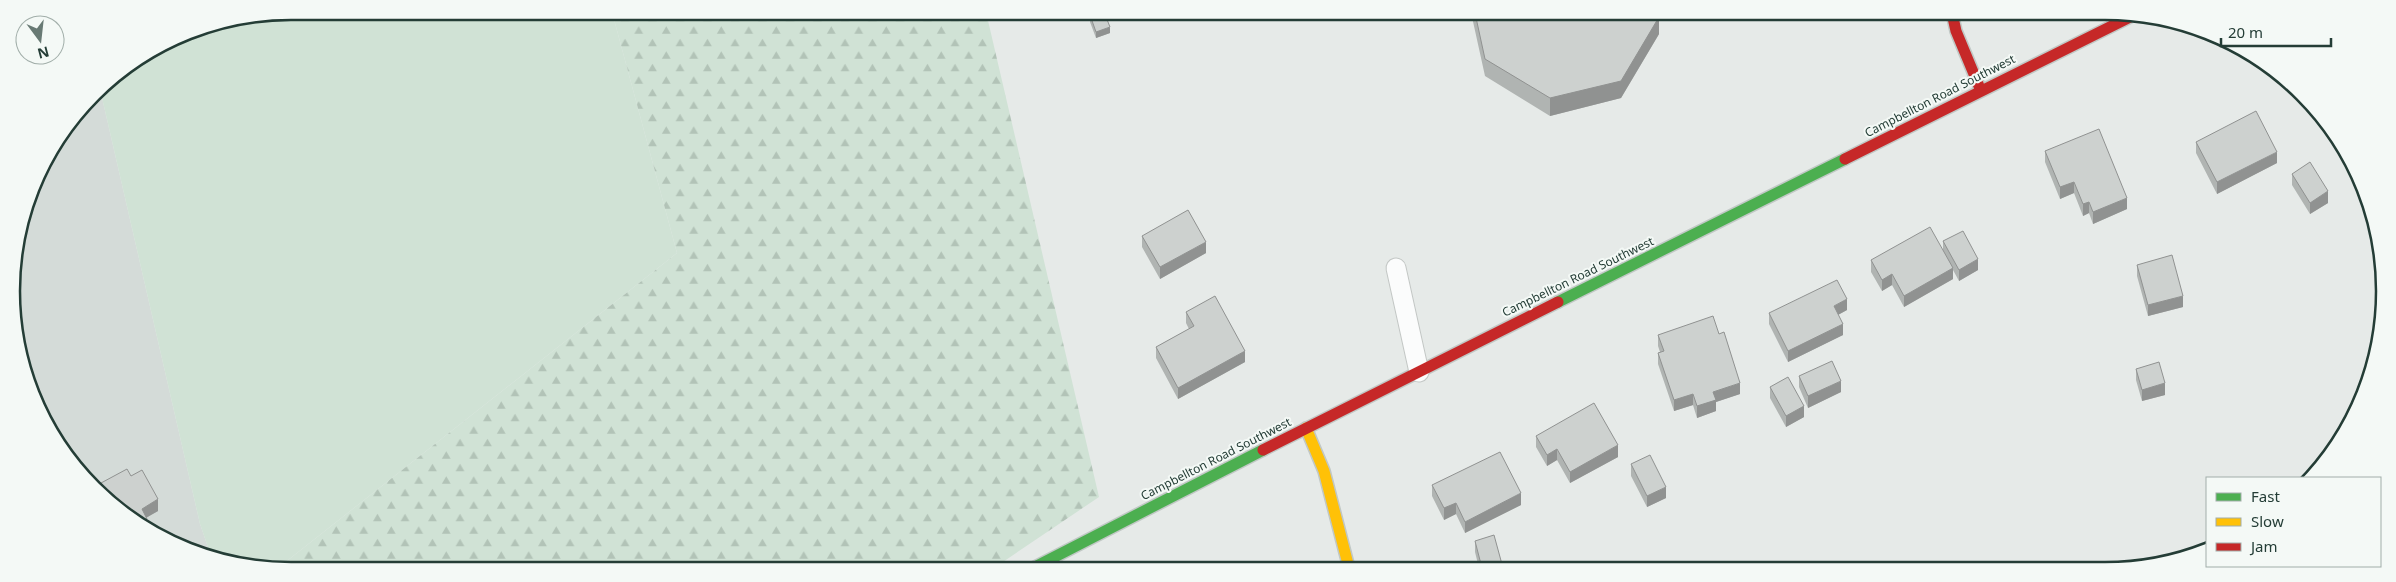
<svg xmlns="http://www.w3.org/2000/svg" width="2396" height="582" viewBox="0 0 2396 582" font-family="'Noto Sans',sans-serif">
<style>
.built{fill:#d4dbd8}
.green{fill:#d0e2d5}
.forest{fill:url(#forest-firs)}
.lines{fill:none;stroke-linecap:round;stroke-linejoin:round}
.lane-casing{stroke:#c3c7c5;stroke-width:21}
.fast-casing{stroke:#c1c8c5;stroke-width:14}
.slow-casing{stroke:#c1c8c5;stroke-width:14}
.jam-casing{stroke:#c1c8c5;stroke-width:14}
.lane{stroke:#fbfcfc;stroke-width:19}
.fast{stroke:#4caf50;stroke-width:11}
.slow{stroke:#ffc107;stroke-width:11}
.jam{stroke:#c62828;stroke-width:11}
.wall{fill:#b0b4b2}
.shaded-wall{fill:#909291}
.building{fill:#cdd1cf;stroke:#909291}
.labels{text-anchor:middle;stroke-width:4;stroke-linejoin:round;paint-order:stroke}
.street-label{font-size:12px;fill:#243d36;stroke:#f4f9f6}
.rim{fill:none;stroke:#243d36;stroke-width:2.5}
</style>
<defs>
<pattern id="forest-firs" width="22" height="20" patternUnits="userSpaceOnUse" patternTransform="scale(1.25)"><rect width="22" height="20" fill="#d0e2d5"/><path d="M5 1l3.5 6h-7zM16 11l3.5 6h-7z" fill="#b2c3b7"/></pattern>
</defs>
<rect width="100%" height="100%" fill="#e6eae8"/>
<path class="built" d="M 100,89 L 200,524 L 210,553 L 151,533 L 69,462 L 21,364 L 12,272 L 40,167 Z"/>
<path class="green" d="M 291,11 L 612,12 L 677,253 L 278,568 L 254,568 L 210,553 L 200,524 L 100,89 L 106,81 L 184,32 Z"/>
<path class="forest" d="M 612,12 L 986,12 L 1099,497 L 994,568 L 278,568 L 677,253 Z"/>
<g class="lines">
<defs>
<path id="lane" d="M 1396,268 L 1419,372"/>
<path id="fast" d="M 1558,302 L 1845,159
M 1033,568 L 1263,450"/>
<path id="slow" d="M 1306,428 L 1324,471 L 1349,568"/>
<path id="jam" d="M 1952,13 L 1956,31 L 1981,91
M 1845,159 L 2136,14
M 1263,450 L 1558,302"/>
</defs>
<use href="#lane" class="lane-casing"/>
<use href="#fast" class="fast-casing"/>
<use href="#slow" class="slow-casing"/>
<use href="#jam" class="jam-casing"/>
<use href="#lane" class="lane"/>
<use href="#fast" class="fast"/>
<use href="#slow" class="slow"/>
<use href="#jam" class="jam"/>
</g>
<path class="wall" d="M 1449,13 L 1658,13 L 1659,34 L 1621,98 L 1550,116 L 1485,76 L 1472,17 L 1460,19 Z
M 1090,15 L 1110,33 L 1096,38 L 1090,22 Z
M 2196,142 L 2277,163 L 2217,194 L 2196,153 Z
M 2045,151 L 2127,209 L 2093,224 L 2089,213 L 2083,216 L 2074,193 L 2060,199 L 2045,162 Z
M 2292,174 L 2328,203 L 2310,214 L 2292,185 Z
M 1142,236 L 1206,253 L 1160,279 L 1142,247 Z
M 1943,241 L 1978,270 L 1959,281 L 1953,270 L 1953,279 L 1904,307 L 1892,285 L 1882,291 L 1871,272 L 1871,260 L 1943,252 Z
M 2137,265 L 2183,307 L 2148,316 L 2137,276 Z
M 1847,310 L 1838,315 L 1843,335 L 1788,362 L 1769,324 L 1769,313 Z
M 1186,312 L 1245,362 L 1178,399 L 1156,358 L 1156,347 L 1189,329 L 1186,323 Z
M 1658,335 L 1740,394 L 1716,402 L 1716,411 L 1697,418 L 1693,405 L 1674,411 L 1658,364 L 1658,353 L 1660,352 L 1658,346 Z
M 2136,369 L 2165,395 L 2142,401 L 2136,380 Z
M 1799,376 L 1841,392 L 1808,408 L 1799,387 Z
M 1770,387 L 1804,417 L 1786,427 L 1770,398 Z
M 1536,436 L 1618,457 L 1570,483 L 1557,460 L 1547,466 L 1536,447 Z
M 1631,464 L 1666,498 L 1647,507 L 1631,476 Z
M 131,476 L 158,511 L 146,518 L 147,530 L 101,490 L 101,483 Z
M 1432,485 L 1521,505 L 1465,533 L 1456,514 L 1444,520 L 1432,496 Z
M 1475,541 L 1503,568 L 1479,568 L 1475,552 Z"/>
<path class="shaded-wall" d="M 1460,13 L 1472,13 L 1472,17 L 1460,19 Z
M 1659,17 L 1659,34 L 1621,98 L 1550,116 L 1550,98 Z
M 1110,27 L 1110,33 L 1096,38 L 1096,32 Z
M 2277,152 L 2277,163 L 2217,194 L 2217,182 Z
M 2074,182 L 2074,193 L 2060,199 L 2060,187 Z
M 2328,191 L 2328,203 L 2310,214 L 2310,203 Z
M 2127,198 L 2127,209 L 2093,224 L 2093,212 Z
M 2089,202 L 2089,213 L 2083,216 L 2083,204 Z
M 1206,242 L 1206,253 L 1160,279 L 1160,267 Z
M 1978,259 L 1978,270 L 1959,281 L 1959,270 Z
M 1953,268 L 1953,279 L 1904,307 L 1904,296 Z
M 1892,274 L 1892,285 L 1882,291 L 1882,280 Z
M 2183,296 L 2183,307 L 2148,316 L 2148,305 Z
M 1847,299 L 1847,310 L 1834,317 L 1834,306 Z
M 1843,324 L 1843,335 L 1788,362 L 1788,351 Z
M 1245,351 L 1245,362 L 1178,399 L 1178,388 Z
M 1841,381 L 1841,392 L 1808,408 L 1808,396 Z
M 1740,383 L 1740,394 L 1716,402 L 1716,411 L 1697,418 L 1697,406 L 1713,392 Z
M 2165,383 L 2165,395 L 2142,401 L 2142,390 Z
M 1693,394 L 1693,405 L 1674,411 L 1674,400 Z
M 1804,406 L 1804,417 L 1786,427 L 1786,416 Z
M 1618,445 L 1618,457 L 1570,483 L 1570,472 Z
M 1557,449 L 1557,460 L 1547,466 L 1547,455 Z
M 1666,487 L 1666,498 L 1647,507 L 1647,496 Z
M 1521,493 L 1521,505 L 1465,533 L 1465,522 Z
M 158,499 L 158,511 L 142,520 L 142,509 Z
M 1456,503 L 1456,514 L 1444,520 L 1444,508 Z
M 147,519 L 147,530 L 139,523 Z"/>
<path class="building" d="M 1098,12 L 1104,12 L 1110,27 L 1096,32 L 1090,15 Z
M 1475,13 L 1658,13 L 1659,17 L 1621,81 L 1550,98 L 1485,59 Z
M 2256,111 L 2277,152 L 2217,182 L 2196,142 Z
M 2099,129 L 2127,198 L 2093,212 L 2089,202 L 2083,204 L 2074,182 L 2060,187 L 2045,151 Z
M 2310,162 L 2328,191 L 2310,203 L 2292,174 Z
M 1188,210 L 1206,242 L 1160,267 L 1142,236 Z
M 1930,227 L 1953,268 L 1904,296 L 1892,274 L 1882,280 L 1871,260 Z
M 1963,231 L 1978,259 L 1959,270 L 1943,241 Z
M 2172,255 L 2183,296 L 2148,305 L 2137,265 Z
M 1837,280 L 1847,299 L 1834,306 L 1843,324 L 1788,351 L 1769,313 Z
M 1215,296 L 1245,351 L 1178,388 L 1156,347 L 1194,326 L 1186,312 Z
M 1713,316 L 1719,334 L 1724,332 L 1740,383 L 1713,392 L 1716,400 L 1697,406 L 1693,394 L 1674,400 L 1658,353 L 1664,351 L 1658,335 Z
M 1832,361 L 1841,381 L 1808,396 L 1799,376 Z
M 2159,362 L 2165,383 L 2142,390 L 2136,369 Z
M 1788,377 L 1804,406 L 1786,416 L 1770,387 Z
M 1594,403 L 1618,445 L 1570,472 L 1557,449 L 1547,455 L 1536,436 Z
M 1500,452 L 1521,493 L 1465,522 L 1456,503 L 1444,508 L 1432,485 Z
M 1650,455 L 1666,487 L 1647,496 L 1631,464 Z
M 127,469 L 131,476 L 142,470 L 158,499 L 142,509 L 147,519 L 139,523 L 105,493 L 107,492 L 101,483 Z
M 1494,535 L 1503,568 L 1482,568 L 1475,541 Z"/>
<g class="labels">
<g class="street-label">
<text transform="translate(1940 96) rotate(-27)" y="4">Campbellton Road Southwest</text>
<text transform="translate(1578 277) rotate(-26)" y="4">Campbellton Road Southwest</text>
<text transform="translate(1216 459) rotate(-27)" y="4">Campbellton Road Southwest</text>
</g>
</g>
<path d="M0 0H2396V582H0ZM291 20H2105A271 271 0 0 1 2376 291V291A271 271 0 0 1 2105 562H291A271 271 0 0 1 20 291V291A271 271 0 0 1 291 20Z" fill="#f4f9f6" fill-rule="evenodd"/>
<path class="rim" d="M291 20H2105A271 271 0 0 1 2376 291V291A271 271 0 0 1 2105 562H291A271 271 0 0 1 20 291V291A271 271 0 0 1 291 20Z"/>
<rect x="2206" y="477" width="175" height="90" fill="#f4f9f6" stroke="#a1aea9"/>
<rect x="2216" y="493" width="25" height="8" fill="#4caf50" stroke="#a1aea9"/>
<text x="2251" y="502" font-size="15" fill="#243d36">Fast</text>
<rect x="2216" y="518" width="25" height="8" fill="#ffc107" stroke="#a1aea9"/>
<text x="2251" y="527" font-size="15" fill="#243d36">Slow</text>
<rect x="2216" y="543" width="25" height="8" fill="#c62828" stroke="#a1aea9"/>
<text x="2251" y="552" font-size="15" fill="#243d36">Jam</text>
<g transform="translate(40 40) rotate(165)"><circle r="24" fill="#f4f9f6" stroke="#a1aea9"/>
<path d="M0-4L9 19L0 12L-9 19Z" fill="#687a74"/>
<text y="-8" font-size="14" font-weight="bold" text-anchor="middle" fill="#243d36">N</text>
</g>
<path d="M2221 38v8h110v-8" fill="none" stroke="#243d36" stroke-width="2.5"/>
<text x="2228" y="38" font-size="15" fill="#243d36" stroke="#f4f9f6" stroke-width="4" paint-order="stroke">20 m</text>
</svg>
